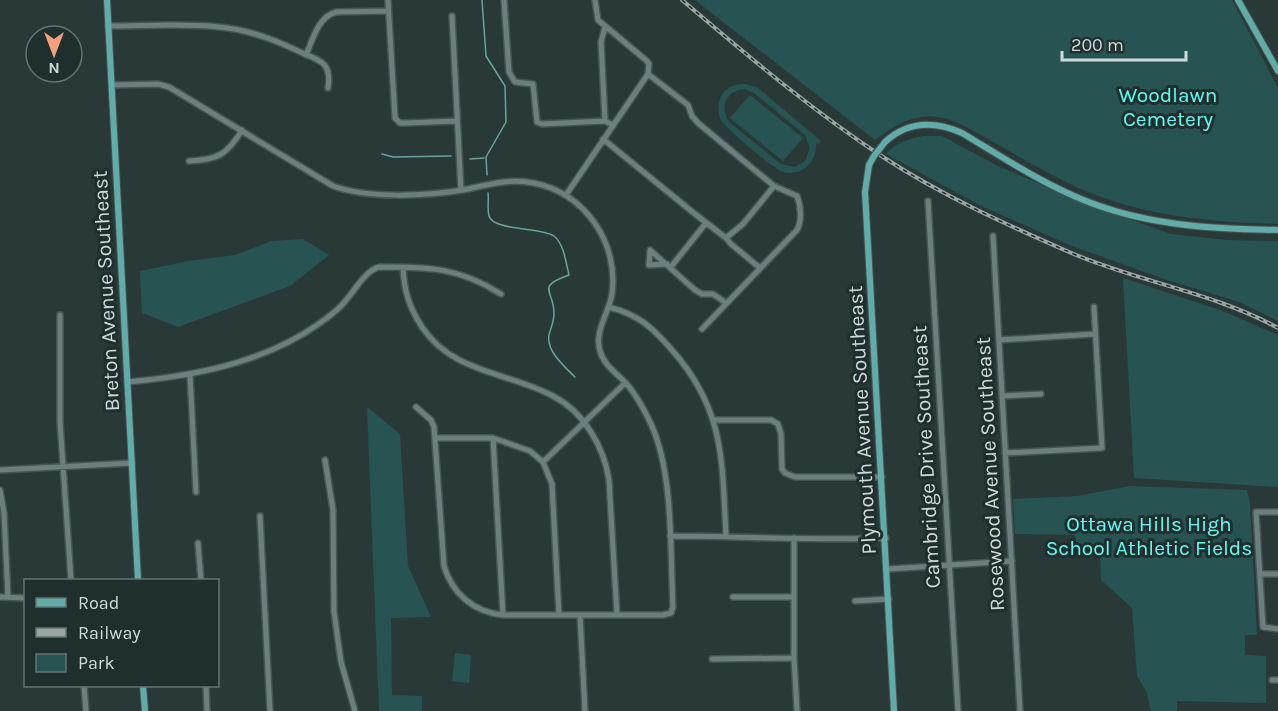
<svg xmlns="http://www.w3.org/2000/svg" width="1278" height="711" viewBox="0 0 1278 711" font-family="Karla,sans-serif">
<style>
.green{fill:#275452;fill-rule:evenodd}
.lines{fill:none;stroke-linecap:round;stroke-linejoin:round}
.stream{stroke:#69a3a0;stroke-width:1.5}
.minor-casing{stroke:#465453;stroke-width:8}
.major-casing{stroke:#465453;stroke-width:8}
.minor{stroke:#6c7e7d;stroke-width:5}
.major{stroke:#61aca9;stroke-width:6}
.rail-casing{stroke:#9aa6a5;stroke-width:4}
.rail{stroke:#1f2f2e;stroke-width:1.5;stroke-dasharray:4.5;stroke-linecap:butt}
.major-bridge-casing{stroke:#465453;stroke-width:8;stroke-linecap:butt}
.major-bridge{stroke:#61aca9;stroke-width:6}
.labels{text-anchor:middle;stroke-width:6;stroke-linejoin:round;paint-order:stroke}
.park-label{font-size:21px;fill:#65faf5;stroke:#1f2f2e}
.street-label{font-size:21px;fill:#d1dada;stroke:#1f2f2e}
</style>
<rect width="100%" height="100%" fill="#283938"/>
<path class="green" d="M 695,0 L 1232,0 L 1278,88 L 1278,224 C 1204,222 1131,215 1064,181 C 1038,168 1013,153 988,139 C 975,132 961,123 947,119 C 919,110 896,124 875,140 Z
M 746,84 L 758,88 L 821,141 L 818,145 L 816,143 C 817,162 802,177 783,172 C 774,169 723,127 720,118 C 717,110 718,102 722,95 C 727,86 736,84 746,84 ZM 744,89 L 754,93 L 805,135 L 810,148 L 805,161 L 795,167 L 781,164 L 730,123 C 718,108 726,91 744,89 Z
M 750,95 L 803,138 L 783,161 L 730,118 Z
M 923,136 L 942,136 L 998,166 L 1084,203 L 1171,234 L 1227,240 L 1278,241 L 1278,321 L 1239,302 L 1164,279 L 1072,246 L 983,207 L 886,154 C 896,142 909,139 923,136 Z
M 303,239 L 329,255 L 290,286 L 178,327 L 142,313 L 140,271 L 188,261 L 235,255 L 272,241 Z
M 1123,278 L 1223,311 L 1278,335 L 1278,487 L 1134,478 Z
M 367,407 L 400,434 L 408,566 L 431,617 L 391,618 L 392,695 L 422,696 L 422,711 L 379,711 Z
M 1130,486 L 1247,490 L 1250,503 L 1257,635 L 1245,635 L 1245,655 L 1266,656 L 1266,703 L 1177,701 L 1177,711 L 1151,711 L 1147,693 L 1137,676 L 1132,608 L 1101,580 L 1100,546 L 1077,547 L 1075,535 L 1015,534 L 1013,499 L 1077,496 Z
M 455,653 L 471,655 L 469,683 L 452,681 Z"/>
<g class="lines">
<path class="stream" d="M 482,0 L 486,56 L 505,86 L 506,122 L 486,157 L 487,175
M 382,154 L 393,157 L 451,156
M 470,159 L 484,158
M 488,193 C 489,200 487,209 489,216 C 493,231 541,227 554,236 C 564,244 566,263 569,275 C 535,287 554,290 554,313 C 554,322 551,327 549,335 C 546,351 565,367 575,377"/>
<defs>
<path id="minor" d="M 388,0 L 395,118 L 400,123 L 405,123 L 456,121
M 504,0 L 509,72 L 515,82 L 533,84 L 537,122 L 542,124 L 605,121
M 452,16 L 461,190
M 108,26 C 145,26 183,23 219,27 C 247,29 273,39 298,51 C 320,61 332,61 328,88
M 605,27 L 601,42 L 605,121 L 613,125
M 306,55 C 313,39 318,17 336,12 L 388,11
M 648,74 L 688,105 L 692,116 L 698,123 L 774,186 L 797,196 C 801,206 802,221 797,230 L 702,329
M 112,85 L 158,84 L 169,87 L 333,186 C 369,199 425,196 463,190 C 487,185 509,178 534,183 C 585,193 619,243 612,294 C 609,313 594,331 600,351 C 604,365 615,372 625,382 C 636,394 644,409 651,424 C 674,474 670,552 673,607 L 671,613 L 663,615 L 503,615 C 473,612 452,593 444,566 L 434,427 L 431,420 L 416,407
M 603,139 L 695,214 L 726,238 L 731,244 L 760,268
M 189,161 C 217,160 227,155 242,130
M 566,195 L 648,74 L 649,64 L 647,61 L 598,20 L 595,0
M 928,201 L 958,711
M 993,236 L 1020,711
M 726,238 L 743,224 L 774,186
M 667,264 L 649,265 L 650,250 L 695,290 L 702,294 L 713,294 L 726,303
M 403,267 C 404,291 409,307 422,327 C 452,373 508,372 553,396 C 584,412 604,447 609,480 L 617,615
M 670,268 L 706,223
M 609,307 C 639,315 652,327 672,350 C 725,410 722,461 726,536
M 60,315 L 60,422 L 71,580
M 999,340 L 1095,334
M 190,375 L 196,492
M 127,382 C 194,376 264,363 320,323 C 327,318 335,312 341,306 C 353,294 364,271 379,267 C 429,267 458,267 501,294
M 1002,396 L 1041,394
M 714,420 L 771,420 L 778,424 L 781,434 L 782,469 L 785,473 L 795,477 L 882,477
M 436,438 L 493,438 L 530,451 L 543,462 L 552,484 L 559,615
M 493,438 L 503,615
M 1005,453 L 1102,448 L 1094,307
M 325,460 L 333,510 L 334,612 L 341,662 L 355,711
M 543,462 L 625,383
M 0,470 L 132,463
M 0,490 L 4,513 L 8,597
M 1278,512 L 1256,512 L 1263,627 L 1278,629
M 260,516 L 270,711
M 670,536 C 742,536 814,541 886,538
M 794,538 L 794,658 L 797,711
M 198,543 L 201,580
M 888,569 L 1012,561
M 1260,574 L 1278,574
M 0,597 L 26,598
M 733,597 L 794,597
M 855,601 L 889,599
M 580,615 L 585,711
M 712,659 L 794,658
M 1272,680 L 1278,680
M 84,686 L 86,711
M 206,686 L 207,711"/>
<path id="major" d="M 107,0 L 138,580
M 1238,0 L 1278,71
M 885,142 C 908,121 935,121 962,133 C 999,155 1035,179 1074,196 C 1139,225 1208,229 1278,230
M 869,165 L 865,192 L 894,711
M 143,686 L 145,711"/>
</defs>
<use href="#minor" class="minor-casing"/>
<use href="#major" class="major-casing"/>
<use href="#minor" class="minor"/>
<use href="#major" class="major"/>
<defs>
<path id="rail" d="M 682,0 C 747,55 811,110 883,157 C 941,195 1005,224 1069,252 C 1135,281 1215,293 1278,328"/>
</defs>
<use href="#rail" class="rail-casing"/>
<use href="#rail" class="rail"/>
<defs>
<path id="major-bridge" d="M 869,165 L 874,156 L 885,142"/>
</defs>
<use href="#major-bridge" class="major-bridge-casing"/>
<use href="#major-bridge" class="major-bridge"/>
</g>
<g class="labels">
<g class="park-label">
<text x="1168" y="102">Woodlawn<tspan x="1168" dy="24">Cemetery</tspan></text>
<text x="1149" y="531">Ottawa Hills High<tspan x="1149" dy="24">School Athletic Fields</tspan></text>
</g>
<g class="street-label">
<text transform="translate(106 291) rotate(-93)" y="7">Breton Avenue Southeast</text>
<text transform="translate(862 420) rotate(-93)" y="7">Plymouth Avenue Southeast</text>
<text transform="translate(926 457) rotate(-93)" y="7">Cambridge Drive Southeast</text>
<text transform="translate(990 474) rotate(-93)" y="7">Rosewood Avenue Southeast</text>
</g>
</g>
<rect x="24" y="579" width="195" height="108" fill="#1f2f2e" stroke="#667373" stroke-width="1.5"/>
<rect x="36" y="598" width="30" height="9" fill="#61aca9" stroke="#667373" stroke-width="1.5"/>
<text x="78" y="609" font-size="18" fill="#d1dada">Road</text>
<rect x="36" y="628" width="30" height="9" fill="#9aa6a5" stroke="#667373" stroke-width="1.5"/>
<text x="78" y="639" font-size="18" fill="#d1dada">Railway</text>
<rect x="36" y="654" width="30" height="18" fill="#275452" stroke="#667373" stroke-width="1.5"/>
<text x="78" y="669" font-size="18" fill="#d1dada">Park</text>
<g transform="translate(54 54) rotate(180)"><circle r="28" fill="#1f2f2e" stroke="#667373" stroke-width="1.5"/>
<path d="M0-4.5L10 22L0 15L-10 22Z" fill="#f2a080"/>
<text y="-9" font-size="16" font-weight="bold" text-anchor="middle" fill="#d1dada">N</text>
</g>
<path d="M1062 51v9h124v-9" fill="none" stroke="#d1dada" stroke-width="3"/>
<text x="1071" y="51" font-size="18" fill="#d1dada" stroke="#1f2f2e" stroke-width="4.5" paint-order="stroke">200 m</text>
</svg>
